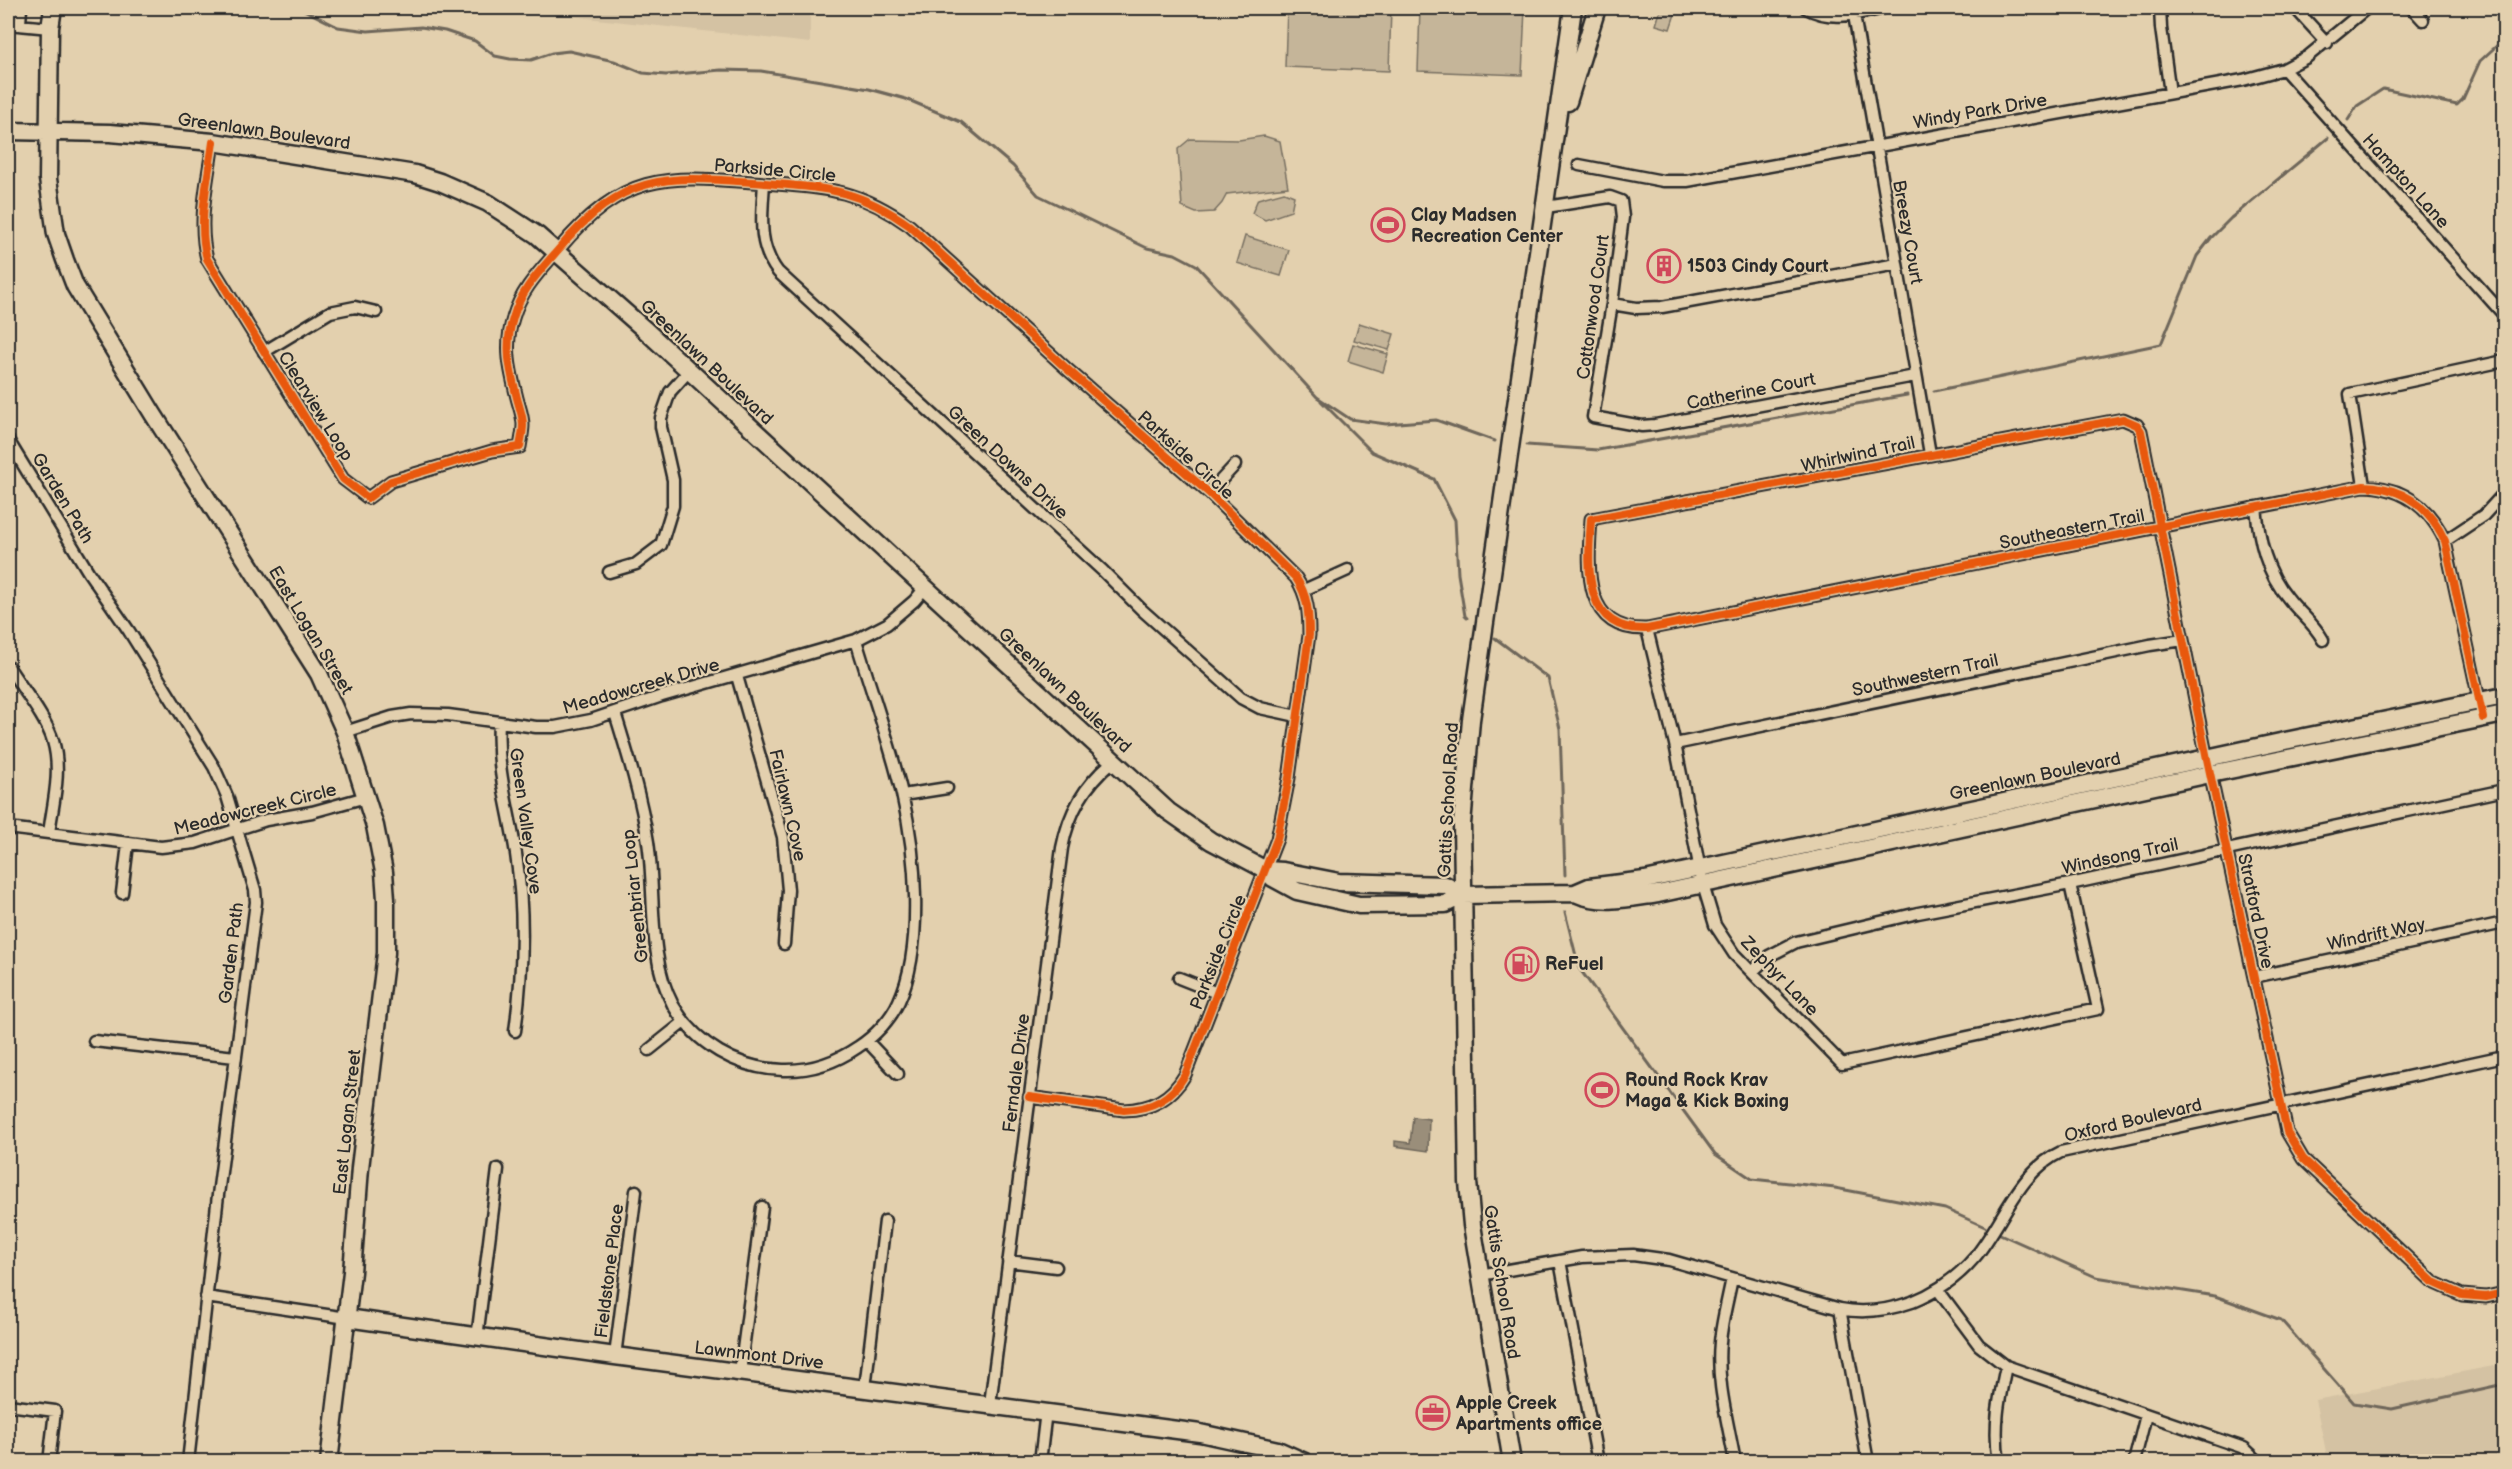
<svg xmlns="http://www.w3.org/2000/svg" width="2512" height="1469" viewBox="0 0 2512 1469" font-family="'Balsamiq Sans',sans-serif">
<style>
.built{fill:#d4c2a3}
.green{fill:#c5b599;stroke:#787062;stroke-width:1.5}
.water{fill:#9a8e7a;stroke:#6e665a;stroke-width:1.5}
.lines{fill:none;stroke-linecap:round;stroke-linejoin:round}
.stream{stroke:#6e665a;stroke-width:3}
.street-casing{stroke:#2b2b2b;stroke-width:15}
.secondary-casing{stroke:#2b2b2b;stroke-width:21}
.street{stroke:#e3d0ae;stroke-width:10}
.secondary{stroke:#e3d0ae;stroke-width:16}
.cycleway-casing{stroke:#e3d0ae;stroke-width:11}
.cycleway{stroke:#e8590c;stroke-width:8}
.labels{text-anchor:middle;stroke-width:4.5;stroke-linejoin:round;paint-order:stroke}
.street-label{font-size:18px;fill:#2b2b2b;stroke:#e3d0ae}
.poi-label{font-size:18px;font-weight:bold;fill:#2b2b2b;stroke:#e3d0ae;text-anchor:start}
</style>
<rect width="100%" height="100%" fill="#e3d0ae"/>
<filter id="ink" filterUnits="userSpaceOnUse"><feTurbulence type="fractalNoise" baseFrequency=".0167" numOctaves="2"/><feDisplacementMap in="SourceGraphic" scale="12" xChannelSelector="R" yChannelSelector="G"/><feConvolveMatrix kernelMatrix="1 2 1 2 8 2 1 2 1" color-interpolation-filters="sRGB"/></filter>
<g filter="url(#ink)">
<path class="built" d="M 515,8 L 810,8 L 810,43 L 543,13 Z
M 2504,1364 L 2504,1461 L 2328,1461 L 2315,1400 Z"/>
<path class="green" d="M 1287,8 L 1391,8 L 1389,71 L 1285,67 Z
M 1420,8 L 1525,8 L 1522,75 L 1418,71 Z
M 1661,8 L 1677,8 L 1670,29 L 1656,25 Z
M 1264,136 L 1280,141 L 1288,187 L 1227,194 L 1222,203 L 1214,212 L 1196,213 L 1182,207 L 1178,149 L 1190,139 L 1239,140 Z
M 1284,192 L 1294,196 L 1291,211 L 1265,220 L 1252,213 L 1258,199 Z
M 1245,236 L 1289,250 L 1281,276 L 1237,263 Z
M 1359,323 L 1394,334 L 1389,350 L 1354,340 Z
M 1353,344 L 1388,354 L 1383,372 L 1348,361 Z"/>
<path class="water" d="M 1413,1117 L 1429,1119 L 1428,1151 L 1395,1146 L 1395,1141 L 1410,1143 Z"/>
<g class="lines">
<path class="stream" d="M 300,8 L 338,27 L 368,31 L 421,27 L 445,31 L 475,41 L 495,56 L 510,59 L 531,60 L 552,53 L 569,51 L 614,61 L 643,73 L 666,75 L 721,70 L 761,71 L 869,89 L 906,99 L 961,122 L 1013,166 L 1038,195 L 1147,248 L 1175,254 L 1196,265 L 1317,397 L 1350,419 L 1386,424 L 1436,420 L 1495,441
M 2348,120 L 2357,106 L 2383,89 L 2457,105 L 2463,99 L 2480,61 L 2504,39
M 1934,391 L 2161,344 L 2197,256 L 2211,238 L 2231,218 L 2328,138
M 1321,401 L 1372,452 L 1434,479 L 1455,520 L 1458,574 L 1465,616 L 1467,618
M 1527,445 L 1598,450 L 1907,395
M 1495,638 L 1548,678 L 1560,729 L 1565,875
M 1565,912 L 1579,968 L 1715,1154 L 1752,1179 L 1835,1188 L 1945,1209 L 1985,1227
M 2000,1234 L 2096,1277 L 2215,1296 L 2281,1320 L 2354,1403 L 2392,1409 L 2504,1384"/>
<defs>
<path id="street" d="M 1806,8 C 1832,22 1857,14 1884,8
M 2160,8 L 2161,28 L 2170,93
M 2295,8 L 2327,43
M 2412,8 L 2423,20
M 1854,15 L 1930,454
M 8,24 L 50,28
M 20,24 L 21,8
M 2284,69 L 2504,315
M 213,142 C 208,180 197,221 207,259 L 343,479 L 368,498 L 391,481 L 492,451 L 520,447 C 521,440 523,432 523,425 C 523,416 519,406 517,398 C 510,370 504,346 513,318 C 521,290 539,272 558,250 C 626,169 667,176 765,183 C 826,188 859,189 910,226 L 1067,369 L 1209,493 L 1296,578 C 1308,596 1309,614 1309,635 L 1289,778 L 1277,839 L 1185,1075 C 1171,1099 1152,1109 1124,1110 L 1029,1097
M 1579,165 L 1663,181 L 1687,181 L 2243,80 L 2284,69 L 2307,57 L 2367,8
M 764,183 C 762,216 757,245 778,272 L 1103,571 L 1142,610 L 1241,698 L 1260,708 L 1297,716
M 1546,207 L 1610,197 L 1621,201 L 1623,217 L 1612,304 L 1593,417 L 1642,426 L 1655,425 L 1915,376
M 1612,304 L 1636,308 L 1662,307 L 1897,264
M 264,352 L 330,312 L 355,307 L 376,312
M 8,440 L 89,573 L 129,631 L 214,767 L 227,796 L 255,890 L 256,902 L 218,1195 L 188,1462
M 2364,486 L 2350,394 L 2504,361
M 1209,493 L 1235,465
M 2256,507 C 2259,540 2266,572 2288,598 C 2300,614 2313,622 2323,640
M 2445,541 L 2484,515 L 2504,493
M 609,572 L 636,564 L 661,545 L 673,506 L 673,480 L 661,427 L 661,418 L 670,392 L 688,372
M 1304,590 L 1348,570
M 1647,629 L 1675,744 L 1703,885 L 1715,925 L 1734,954 L 1842,1064 L 2098,1009 L 2070,884
M 8,666 C 20,686 47,719 53,741 C 62,771 53,803 49,833
M 737,676 L 783,837 L 788,890 L 784,944
M 615,713 C 628,755 641,797 648,842 C 656,895 647,956 673,1005 C 695,1044 738,1069 783,1070 C 810,1071 836,1062 858,1047 C 875,1036 891,1019 899,1001 C 924,947 916,852 902,794 C 890,742 871,691 856,640
M 2483,718 L 2445,541 C 2429,506 2403,487 2364,486 C 2125,534 1886,581 1647,629 C 1581,631 1588,566 1591,519 L 2123,419 L 2137,425 L 2141,431 L 2207,759 L 2287,1132 L 2303,1159 L 2433,1282 L 2462,1295 L 2486,1297 L 2504,1293
M 499,723 C 496,772 509,807 516,854 C 525,913 523,972 515,1031
M 345,732 L 392,717 L 411,714 L 448,715 L 536,727 L 555,727 L 591,720 L 662,696 L 856,640 L 887,624 L 914,601 L 925,588
M 1675,744 L 2150,645 L 2183,640
M 903,795 L 947,788
M 8,828 L 161,847 L 195,843 L 266,820 L 312,812 L 366,797
M 122,893 L 128,844
M 1752,972 L 1769,956 L 1796,942 L 1918,913 L 2070,884 L 2504,790
M 2254,977 L 2504,923
M 1179,978 L 1217,993
M 94,1041 L 235,1057
M 867,1041 L 898,1074
M 649,1050 L 684,1022
M 1008,1261 L 1056,1267
M 1560,1261 L 1598,1462
M 1480,1275 L 1582,1257 L 1633,1255 L 1669,1260 L 1840,1309 C 1865,1314 1889,1310 1912,1302 C 1937,1292 1958,1277 1975,1257 C 2004,1222 2018,1172 2061,1152 L 2504,1056
M 1732,1278 C 1728,1299 1722,1320 1720,1342 C 1716,1382 1728,1422 1735,1462
M 1938,1290 L 1979,1345 L 2006,1366 L 2244,1448 L 2259,1462
M 206,1297 L 347,1318
M 1840,1309 L 1868,1462
M 477,1338 L 498,1169
M 615,1356 L 636,1191
M 740,1372 L 762,1207
M 865,1388 L 885,1221
M 990,1404 L 1062,848 C 1069,812 1084,786 1112,762
M 8,1405 L 55,1411 L 49,1462
M 1040,1462 L 1046,1411
M 1999,1462 C 1993,1428 1999,1399 2006,1366
M 2134,1462 L 2146,1415"/>
<path id="secondary" d="M 53,8 L 50,28 L 48,179 L 56,234 L 65,260 L 75,286 L 153,414 L 319,674 L 345,732 L 375,826 L 384,872 L 386,899 L 386,953 L 360,1168 L 352,1272 L 329,1462
M 1568,102 L 1597,8
M 8,131 L 110,133 L 213,142 L 415,174 L 440,182 L 488,203 L 537,235 L 644,329 L 1168,811 L 1211,841 L 1266,870 L 1273,878 L 1297,891 L 1359,905 L 1445,904 L 1463,895 L 1575,893 L 1589,887 L 1645,880 L 2285,741 L 2504,696
M 1266,870 L 1283,871 L 1339,882 L 1445,885 L 1463,895
M 1575,893 C 1601,905 1630,898 1658,894 L 2210,774 L 2504,714
M 347,1318 L 615,1356 L 1200,1433 L 1278,1450 L 1305,1462
M 1512,1462 L 1472,1225 L 1468,1182 L 1462,824 L 1471,720 L 1573,8"/>
</defs>
<use href="#street" class="street-casing"/>
<use href="#secondary" class="secondary-casing"/>
<use href="#street" class="street"/>
<use href="#secondary" class="secondary"/>
<defs>
<path id="cycleway" d="M 213,142 C 208,180 197,221 207,259 L 343,479 L 368,498 L 391,481 L 492,451 L 520,447 C 521,440 523,432 523,425 C 523,416 519,406 517,398 C 510,370 504,346 513,318 C 521,290 539,272 558,250 C 626,169 667,176 765,183 C 826,188 859,189 910,226 L 1067,369 L 1209,493 L 1296,578 C 1308,596 1309,614 1309,635 L 1289,778 L 1277,839 L 1185,1075 C 1171,1099 1152,1109 1124,1110 L 1029,1097
M 2483,718 L 2445,541 C 2429,506 2403,487 2364,486 C 2125,534 1886,581 1647,629 C 1581,631 1588,566 1591,519 L 2123,419 L 2137,425 L 2141,431 L 2207,759 L 2287,1132 L 2303,1159 L 2433,1282 L 2462,1295 L 2486,1297 L 2504,1293"/>
</defs>
<use href="#cycleway" class="cycleway-casing"/>
<use href="#cycleway" class="cycleway"/>
</g>
</g>
<defs>
<symbol id="stadium-ring" viewBox="-11 -11 22 22"><circle r="9.5" fill="#e3d0ae" stroke="#d1495b" stroke-width="1.5"/><path d="M0-5a6.5 5 0 1 0 0 10a6.5 5 0 1 0 0-10ZM-3.5-1.8h7v3.6h-7Z" fill="#d1495b"/></symbol>
<symbol id="building-ring" viewBox="-11 -11 22 22"><circle r="9.5" fill="#e3d0ae" stroke="#d1495b" stroke-width="1.5"/><path d="M-4-6H4V6H1V3H-1V6H-4ZM-2.5-4.3h1.7v1.8h-1.7ZM.8-4.3h1.7v1.8H.8ZM-2.5-1h1.7V.8h-1.7ZM.8-1h1.7V.8H.8Z" fill="#d1495b"/></symbol>
<symbol id="fuel-ring" viewBox="-11 -11 22 22"><circle r="9.5" fill="#e3d0ae" stroke="#d1495b" stroke-width="1.5"/><path d="M-5.5-6h7V0h2V4h1.3V-2.5L3-4.5l.8-.8L6-3V5H2.5V1h-1V6h-7ZM-4.2-4.7v3.2H.2V-4.7Z" fill="#d1495b"/></symbol>
<symbol id="office-ring" viewBox="-11 -11 22 22"><circle r="9.5" fill="#e3d0ae" stroke="#d1495b" stroke-width="1.5"/><path d="M-6-3h4V-5.5h4V-3h4V5H-6ZM-1-4.5V-3h2v-1.5ZM-6 0V1H6V0Z" fill="#d1495b"/></symbol>
</defs>
<g fill-rule="evenodd">
<use href="#stadium-ring" x="1369" y="206" width="38" height="38"/>
<use href="#building-ring" x="1645" y="247" width="38" height="38"/>
<use href="#fuel-ring" x="1503" y="945" width="38" height="38"/>
<use href="#stadium-ring" x="1583" y="1071" width="38" height="38"/>
<use href="#office-ring" x="1414" y="1394" width="38" height="38"/>
</g>
<g class="labels">
<g class="street-label">
<text transform="translate(1980 111) rotate(-10)" y="6">Windy Park Drive</text>
<text transform="translate(264 131) rotate(8)" y="6">Greenlawn Boulevard</text>
<text transform="translate(775 170) rotate(5)" y="6">Parkside Circle</text>
<text transform="translate(2406 181) rotate(48)" y="6">Hampton Lane</text>
<text transform="translate(1908 232) rotate(80)" y="6">Breezy Court</text>
<text transform="translate(1593 307) rotate(-82)" y="6">Cottonwood Court</text>
<text transform="translate(707 362) rotate(43)" y="6">Greenlawn Boulevard</text>
<text transform="translate(1751 391) rotate(-11)" y="6">Catherine Court</text>
<text transform="translate(316 406) rotate(58)" y="6">Clearview Loop</text>
<text transform="translate(1858 454) rotate(-12)" y="6">Whirlwind Trail</text>
<text transform="translate(1186 455) rotate(42)" y="6">Parkside Circle</text>
<text transform="translate(1008 462) rotate(43)" y="6">Green Downs Drive</text>
<text transform="translate(63 498) rotate(59)" y="6">Garden Path</text>
<text transform="translate(2072 529) rotate(-11)" y="6">Southeastern Trail</text>
<text transform="translate(311 630) rotate(59)" y="6">East Logan Street</text>
<text transform="translate(1925 675) rotate(-12)" y="6">Southwestern Trail</text>
<text transform="translate(641 686) rotate(-16)" y="6">Meadowcreek Drive</text>
<text transform="translate(1065 690) rotate(43)" y="6">Greenlawn Boulevard</text>
<text transform="translate(2035 776) rotate(-12)" y="6">Greenlawn Boulevard</text>
<text transform="translate(1448 800) rotate(-87)" y="6">Gattis School Road</text>
<text transform="translate(788 805) rotate(77)" y="6">Fairlawn Cove</text>
<text transform="translate(255 809) rotate(-14)" y="6">Meadowcreek Circle</text>
<text transform="translate(526 821) rotate(82)" y="6">Green Valley Cove</text>
<text transform="translate(2120 856) rotate(-12)" y="6">Windsong Trail</text>
<text transform="translate(635 896) rotate(-96)" y="6">Greenbriar Loop</text>
<text transform="translate(2256 911) rotate(78)" y="6">Stratford Drive</text>
<text transform="translate(2376 934) rotate(-12)" y="6">Windrift Way</text>
<text transform="translate(1218 952) rotate(-68)" y="6">Parkside Circle</text>
<text transform="translate(231 953) rotate(-83)" y="6">Garden Path</text>
<text transform="translate(1780 976) rotate(46)" y="6">Zephyr Lane</text>
<text transform="translate(1016 1073) rotate(-83)" y="6">Ferndale Drive</text>
<text transform="translate(2133 1120) rotate(-13)" y="6">Oxford Boulevard</text>
<text transform="translate(347 1122) rotate(-84)" y="6">East Logan Street</text>
<text transform="translate(609 1271) rotate(-83)" y="6">Fieldstone Place</text>
<text transform="translate(1502 1282) rotate(81)" y="6">Gattis School Road</text>
<text transform="translate(759 1355) rotate(7)" y="6">Lawnmont Drive</text>
</g>
<g class="poi-label">
<text x="1411" y="221">Clay Madsen<tspan x="1411" dy="21">Recreation Center</tspan></text>
<text x="1687" y="272">1503 Cindy Court</text>
<text x="1545" y="970">ReFuel</text>
<text x="1625" y="1086">Round Rock Krav<tspan x="1625" dy="21">Maga &amp; Kick Boxing</tspan></text>
<text x="1456" y="1409">Apple Creek<tspan x="1456" dy="21">Apartments office</tspan></text>
</g>
</g>
<rect width="2512" height="1469" fill="none" stroke="#e3d0ae" stroke-width="30"/>
<rect x="15" y="15" width="2482" height="1439" fill="none" stroke="#2b2b2b" stroke-width="2" filter="url(#ink)"/>
</svg>
